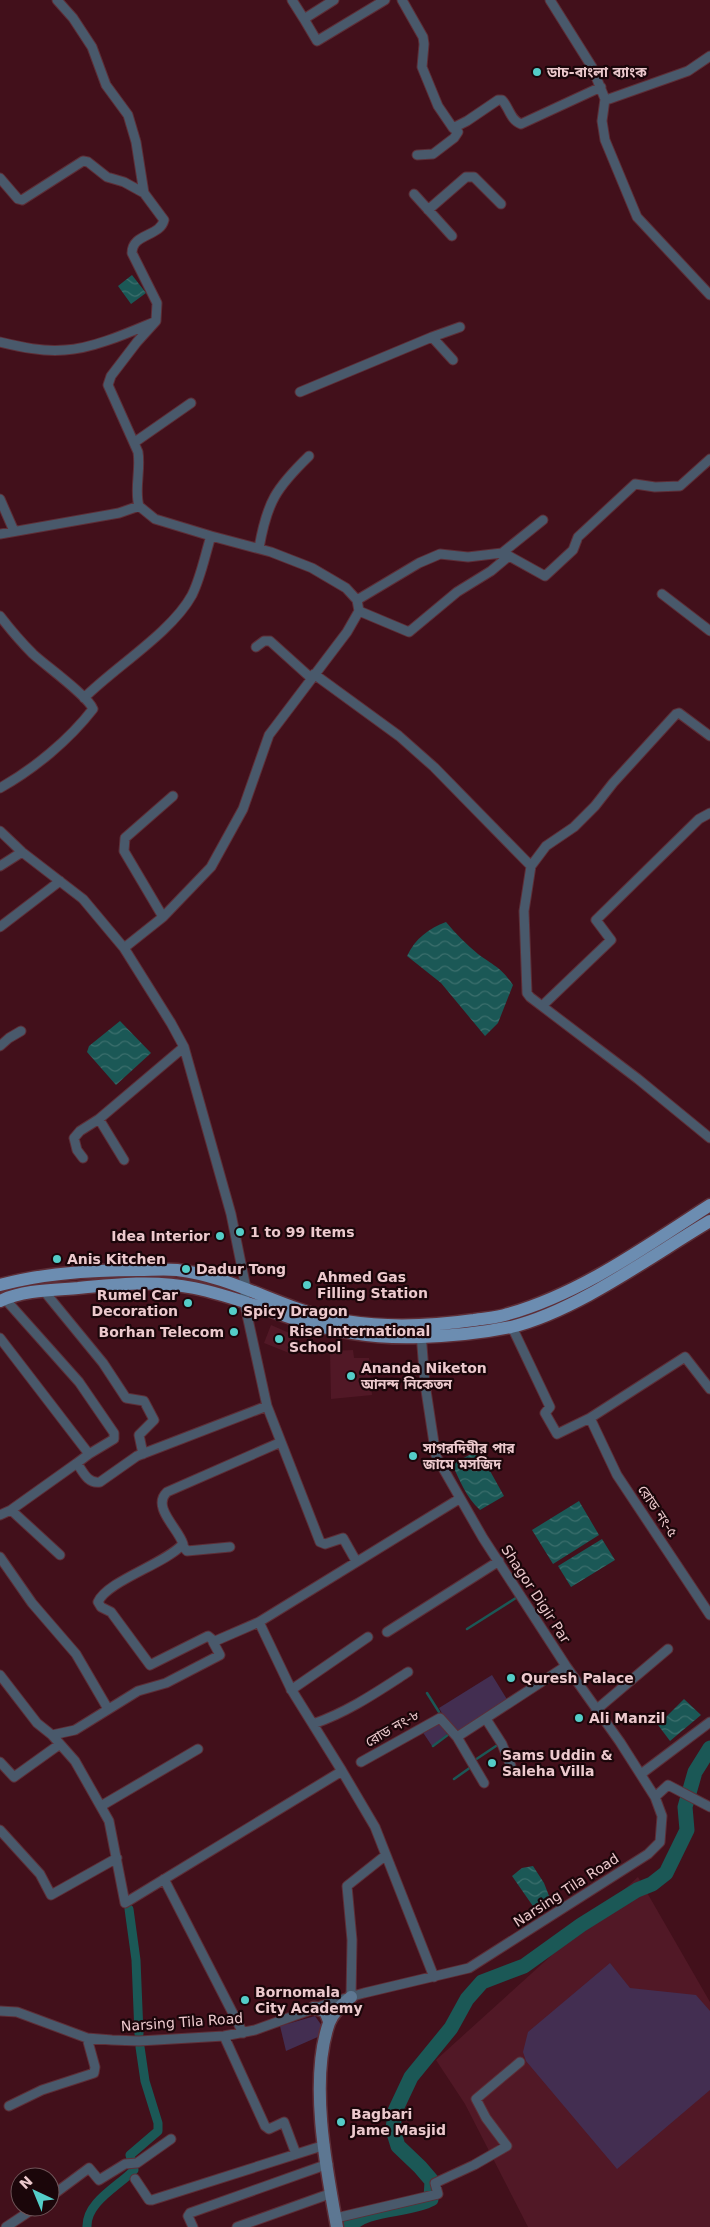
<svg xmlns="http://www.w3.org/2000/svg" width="710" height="2227" viewBox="0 0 710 2227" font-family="'DejaVu Sans','Noto Sans Bengali',sans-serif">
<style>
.built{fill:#511826}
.green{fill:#432e51}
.water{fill:url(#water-waves)}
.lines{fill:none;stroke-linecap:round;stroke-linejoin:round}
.stream{stroke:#1b5856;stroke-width:2.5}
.canal{stroke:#1b5856;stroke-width:9}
.river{stroke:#1b5856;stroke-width:15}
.street-casing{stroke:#5d2e37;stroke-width:11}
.secondary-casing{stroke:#5d2e37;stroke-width:15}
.primary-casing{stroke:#5d2e37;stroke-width:15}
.street{stroke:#49596b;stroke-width:9}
.secondary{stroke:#5d7792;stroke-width:12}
.primary{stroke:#6c8db1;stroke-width:12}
.poi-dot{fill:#54cdc8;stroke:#1b060a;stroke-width:2}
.labels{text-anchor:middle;stroke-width:4.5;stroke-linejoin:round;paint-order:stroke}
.poi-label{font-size:14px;font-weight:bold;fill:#ecc9cd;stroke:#1b060a;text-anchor:start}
.street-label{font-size:14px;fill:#ecc9cd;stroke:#1b060a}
</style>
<defs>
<pattern id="water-waves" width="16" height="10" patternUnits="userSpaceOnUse" patternTransform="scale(1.25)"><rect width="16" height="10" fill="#1b5856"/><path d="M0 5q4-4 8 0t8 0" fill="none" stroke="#3c6f6d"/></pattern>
</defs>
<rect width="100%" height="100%" fill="#42101b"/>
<path class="built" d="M 271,1325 L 294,1335 L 289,1353 L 264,1343 Z
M 353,1350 L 354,1358 L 369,1358 L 372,1395 L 331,1399 L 330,1351 Z
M 638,1877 L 710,2002 L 710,2227 L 528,2227 L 465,2104 L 436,2060 Z"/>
<path class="green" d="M 492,1675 L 508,1701 L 464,1731 L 457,1731 L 448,1724 L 439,1708 Z
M 439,1721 L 447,1734 L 432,1746 L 422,1731 Z
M 610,1963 L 630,1988 L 696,1995 L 710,2011 L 710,2090 L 617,2169 L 526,2061 L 523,2052 L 528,2032 Z
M 315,2016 L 322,2026 L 320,2036 L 286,2051 L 280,2026 Z"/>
<path class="water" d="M 132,275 L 146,293 L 131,304 L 118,286 Z
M 446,922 C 456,934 466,944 478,954 C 494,966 501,967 513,985 L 498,1023 L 485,1036 L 441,983 L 407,956 C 415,939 429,928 446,922 Z
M 120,1021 L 151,1053 L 116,1085 L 87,1052 L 89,1046 Z
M 475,1452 L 480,1453 L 504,1496 L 480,1510 C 466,1497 460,1481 452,1464 Z
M 579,1501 L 599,1535 L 553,1564 L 532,1530 Z
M 602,1539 L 615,1560 L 571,1587 L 558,1566 Z
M 684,1699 L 701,1715 L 670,1741 L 658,1725 Z
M 533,1866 L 544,1883 L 551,1901 L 537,1912 L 512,1876 L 522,1868 Z"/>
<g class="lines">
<path class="stream" d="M 467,1629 L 519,1596
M 427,1693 L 439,1712
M 433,1746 L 449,1734
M 475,1760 L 499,1744
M 454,1779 L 471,1767"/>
<path class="canal" d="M 129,1909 L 136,1960 L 139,2034
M 87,2227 C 86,2202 119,2186 134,2170 L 130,2155 L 158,2131 L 158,2123 L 145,2081 L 140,2047"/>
<path class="river" d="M 349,2227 C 364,2207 409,2211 431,2199 L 432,2181 L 420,2167 L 398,2146 L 393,2130 L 395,2111 L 411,2077 L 451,2028 L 467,1999 L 482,1982 L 524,1966 L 581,1925 L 637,1890 L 652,1884 L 666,1873 L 687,1830 L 685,1807 L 695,1772 L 710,1748"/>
<defs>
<path id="street" d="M 57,0 L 73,18 L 92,47 L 106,85 L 128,115 L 136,142 L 144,193 L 164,220 C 160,237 132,233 132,253 L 157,303 L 156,321 L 137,342 L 111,376 L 108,385 L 138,452 C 141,470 134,490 139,506 L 155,519 L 211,536 L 271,552 L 312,568 L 346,588 L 357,600 L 359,611 L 347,632 L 269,735 L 243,809 L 211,867 L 163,917 L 124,948
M 292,0 L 304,19 L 334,0
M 402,0 L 423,37 L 424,44 L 422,67 L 438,106 L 453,128 L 467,121 L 498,100 L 502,100 C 509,107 510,120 521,124 L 601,87
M 550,0 L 592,67 L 605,99 L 602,121 L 605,140 L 637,217 L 710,295
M 304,19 L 317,41 L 385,0
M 605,99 L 609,99 L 688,71 L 710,56
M 417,155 L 433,154 L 454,138 L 458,132 L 453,128
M 0,178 L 18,199 L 22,200 L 83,161 L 88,162 L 107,177 L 124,182 L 144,193
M 414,194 L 452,236
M 428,210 L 466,177 L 474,177 L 501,204
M 432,337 L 460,327
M 0,342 C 21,347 43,352 65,350 C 92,349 130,332 154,322
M 300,392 L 432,337 L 453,360
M 135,442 L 191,403
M 0,499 L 14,531
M 0,534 L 119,513 L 139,506
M 259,548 C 267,502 276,488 309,456
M 662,594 L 710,631
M 357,600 L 419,563 L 440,554 L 468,557 L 502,553 L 543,520
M 359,611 L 409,632 L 457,592 L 491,571 L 509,556 L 545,576 L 573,550 L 578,537 L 635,484 L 655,487 L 680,486 L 710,459
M 0,616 C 10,629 21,642 33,654 C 46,666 88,696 93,709 C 69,740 34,769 0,788
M 256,647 L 264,641 L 270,641 L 311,678
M 314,674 L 399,736 L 434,767 L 531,866 L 524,911 L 527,993 L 530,997 L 638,1079 L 710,1138
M 84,698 C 115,667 172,632 192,595 C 201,577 205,555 211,536
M 0,831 L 22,852 L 83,899 L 124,948 L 171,1023 L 184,1047 L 231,1214 L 246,1288 L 244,1301 L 267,1406 L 320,1542 L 325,1544 L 343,1538 L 356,1561
M 0,866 L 22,852
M 531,866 L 546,846 L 574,827 L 595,806 L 613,783 L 676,714 L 679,713 L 710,736
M 163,917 L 124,851 L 125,838 L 173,796
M 0,927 L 60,881
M 542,1006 L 611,940 L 596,920 L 699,819 L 710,813
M 0,1046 L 9,1038 L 21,1031
M 83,1158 L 77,1150 L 74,1138 L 80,1131 L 99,1119
M 124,1160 L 99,1119 L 184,1047
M 44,1291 L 103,1363 L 126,1398 L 144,1401 L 154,1420 L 139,1435 L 143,1454
M 5,1299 L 79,1382 L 114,1433 L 114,1439 L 89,1454
M 512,1327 L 550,1407 L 545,1413 L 557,1434 L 590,1418 L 685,1357 L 710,1389
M 0,1338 L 89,1454 L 77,1463 C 83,1472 88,1484 100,1482 L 137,1456 L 267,1406
M 590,1418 L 617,1475 L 710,1615
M 11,1510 L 60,1555
M 0,1515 L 11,1510 L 77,1463
M 182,1545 L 187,1551 L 230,1547
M 0,1557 L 32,1603 L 76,1654 L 108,1709
M 387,1632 L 499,1561
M 214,1641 L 208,1636 L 150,1665 L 111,1612 L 101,1607 L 98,1602 C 107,1581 165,1564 183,1544 C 179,1529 151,1507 167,1492 L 281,1442
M 0,1675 L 37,1723 L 52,1735 L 75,1761 L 109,1821 L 125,1903 L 342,1771 L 291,1689 L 259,1622
M 291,1690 L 368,1637
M 596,1710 L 668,1649
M 486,1719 L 502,1744 L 511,1766
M 313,1724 C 348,1712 377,1692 408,1672
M 52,1735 L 75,1730 L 138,1691 L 166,1683 L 220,1655 L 213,1642 L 259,1622 L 459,1499
M 457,1737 L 484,1783
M 0,1762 L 14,1777 L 60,1744
M 361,1762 L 440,1718 L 457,1737 L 566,1666
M 342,1771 L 375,1827 L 386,1855 L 347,1886 L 352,1940 L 351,1997
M 641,1774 L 710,1722
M 655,1797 L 668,1785 L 710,1807
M 101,1806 L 198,1749
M 0,1830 L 40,1874 L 51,1895 L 117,1858
M 386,1855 L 434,1977
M 164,1879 L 243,2033
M 0,2011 L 17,2012 L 87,2038 L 112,2040 L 139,2041 L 224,2036 L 255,2030 L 332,2002 L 364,1993 L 469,1968 L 648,1854 L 660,1842 L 662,1816 L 655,1797 L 620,1742 L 566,1666 L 483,1538 L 436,1456 L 425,1384 L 421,1333
M 224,2036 L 265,2126 L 269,2129 L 284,2122 L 296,2154
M 9,2106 L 42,2090 L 94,2073 L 95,2067 L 87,2038
M 135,2179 L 149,2200 L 152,2200 L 325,2145
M 50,2197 L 89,2168 L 99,2180 L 125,2164 L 137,2163 L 171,2139
M 336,2218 L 438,2194 L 435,2183 L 474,2165 L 507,2146 L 486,2118 L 476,2099 L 520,2062
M 6,2227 L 36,2207
M 193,2227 L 188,2216 L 190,2213 L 328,2164
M 237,2227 L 332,2193"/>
<path id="secondary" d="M 314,2008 L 325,2011 L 329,2021
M 337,2227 C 326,2168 309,2080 329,2023 C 333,2012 343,2004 351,1997"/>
<path id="primary" d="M 0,1285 C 44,1273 93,1270 139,1270 C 151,1270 164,1269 177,1270 C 220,1275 258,1295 298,1309 C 353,1329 418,1328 474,1320 C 485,1318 497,1318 508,1314 C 582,1293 646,1246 710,1205
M 0,1301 C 23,1290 53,1290 78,1288 C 117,1284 156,1280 194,1288 C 229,1295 261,1308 295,1319 C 335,1332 378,1339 421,1337 C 450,1336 482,1333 511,1327 C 577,1311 651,1256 710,1221"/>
</defs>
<use href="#street" class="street-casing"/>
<use href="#secondary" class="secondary-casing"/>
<use href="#primary" class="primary-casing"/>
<use href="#street" class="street"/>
<use href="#secondary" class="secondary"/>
<use href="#primary" class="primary"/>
</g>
<g class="poi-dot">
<circle cx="537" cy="72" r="5"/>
<circle cx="240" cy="1232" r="5"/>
<circle cx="220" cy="1236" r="5"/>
<circle cx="57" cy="1259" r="5"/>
<circle cx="186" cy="1269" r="5"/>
<circle cx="307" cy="1285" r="5"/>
<circle cx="188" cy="1303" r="5"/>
<circle cx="233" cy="1311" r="5"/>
<circle cx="234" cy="1332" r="5"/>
<circle cx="279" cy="1339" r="5"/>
<circle cx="351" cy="1376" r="5"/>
<circle cx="413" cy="1456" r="5"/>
<circle cx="511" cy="1678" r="5"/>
<circle cx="579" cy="1718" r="5"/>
<circle cx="492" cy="1763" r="5"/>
<circle cx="245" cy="2000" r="5"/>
<circle cx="341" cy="2122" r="5"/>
</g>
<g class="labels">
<g class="poi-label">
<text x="547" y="77">ডাচ-বাংলা ব্যাংক</text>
<text x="250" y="1237">1 to 99 Items</text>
<text x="210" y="1241" text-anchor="end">Idea Interior</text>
<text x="67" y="1264">Anis Kitchen</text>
<text x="196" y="1274">Dadur Tong</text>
<text x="317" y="1282">Ahmed Gas<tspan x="317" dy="16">Filling Station</tspan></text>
<text x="178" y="1300" text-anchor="end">Rumel Car<tspan x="178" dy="16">Decoration</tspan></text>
<text x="243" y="1316">Spicy Dragon</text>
<text x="289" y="1336">Rise International<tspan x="289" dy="16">School</tspan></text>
<text x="224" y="1337" text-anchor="end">Borhan Telecom</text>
<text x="361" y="1373">Ananda Niketon<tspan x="361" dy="16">আনন্দ নিকেতন</tspan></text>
<text x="423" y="1453">সাগরদিঘীর পার<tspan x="423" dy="16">জামে মসজিদ</tspan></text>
<text x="521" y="1683">Quresh Palace</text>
<text x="589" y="1723">Ali Manzil</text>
<text x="502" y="1760">Sams Uddin &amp;<tspan x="502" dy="16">Saleha Villa</tspan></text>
<text x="255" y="1997">Bornomala<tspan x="255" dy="16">City Academy</tspan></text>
<text x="351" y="2119">Bagbari<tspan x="351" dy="16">Jame Masjid</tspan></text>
</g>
<g class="street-label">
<text transform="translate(658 1511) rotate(56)" y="5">রোড নং-৫</text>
<text transform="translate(536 1594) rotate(57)" y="5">Shagor Digir Par</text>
<text transform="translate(392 1728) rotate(-30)" y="5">রোড নং-৮</text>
<text transform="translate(566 1890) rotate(-33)" y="5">Narsing Tila Road</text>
<text transform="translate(182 2022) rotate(-4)" y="5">Narsing Tila Road</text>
</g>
</g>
<g transform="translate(35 2192) rotate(316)"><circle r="24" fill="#1b060a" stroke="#6f5458"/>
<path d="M0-4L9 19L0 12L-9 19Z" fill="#54cdc8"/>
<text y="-8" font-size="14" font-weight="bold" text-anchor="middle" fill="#ecc9cd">N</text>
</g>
</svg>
